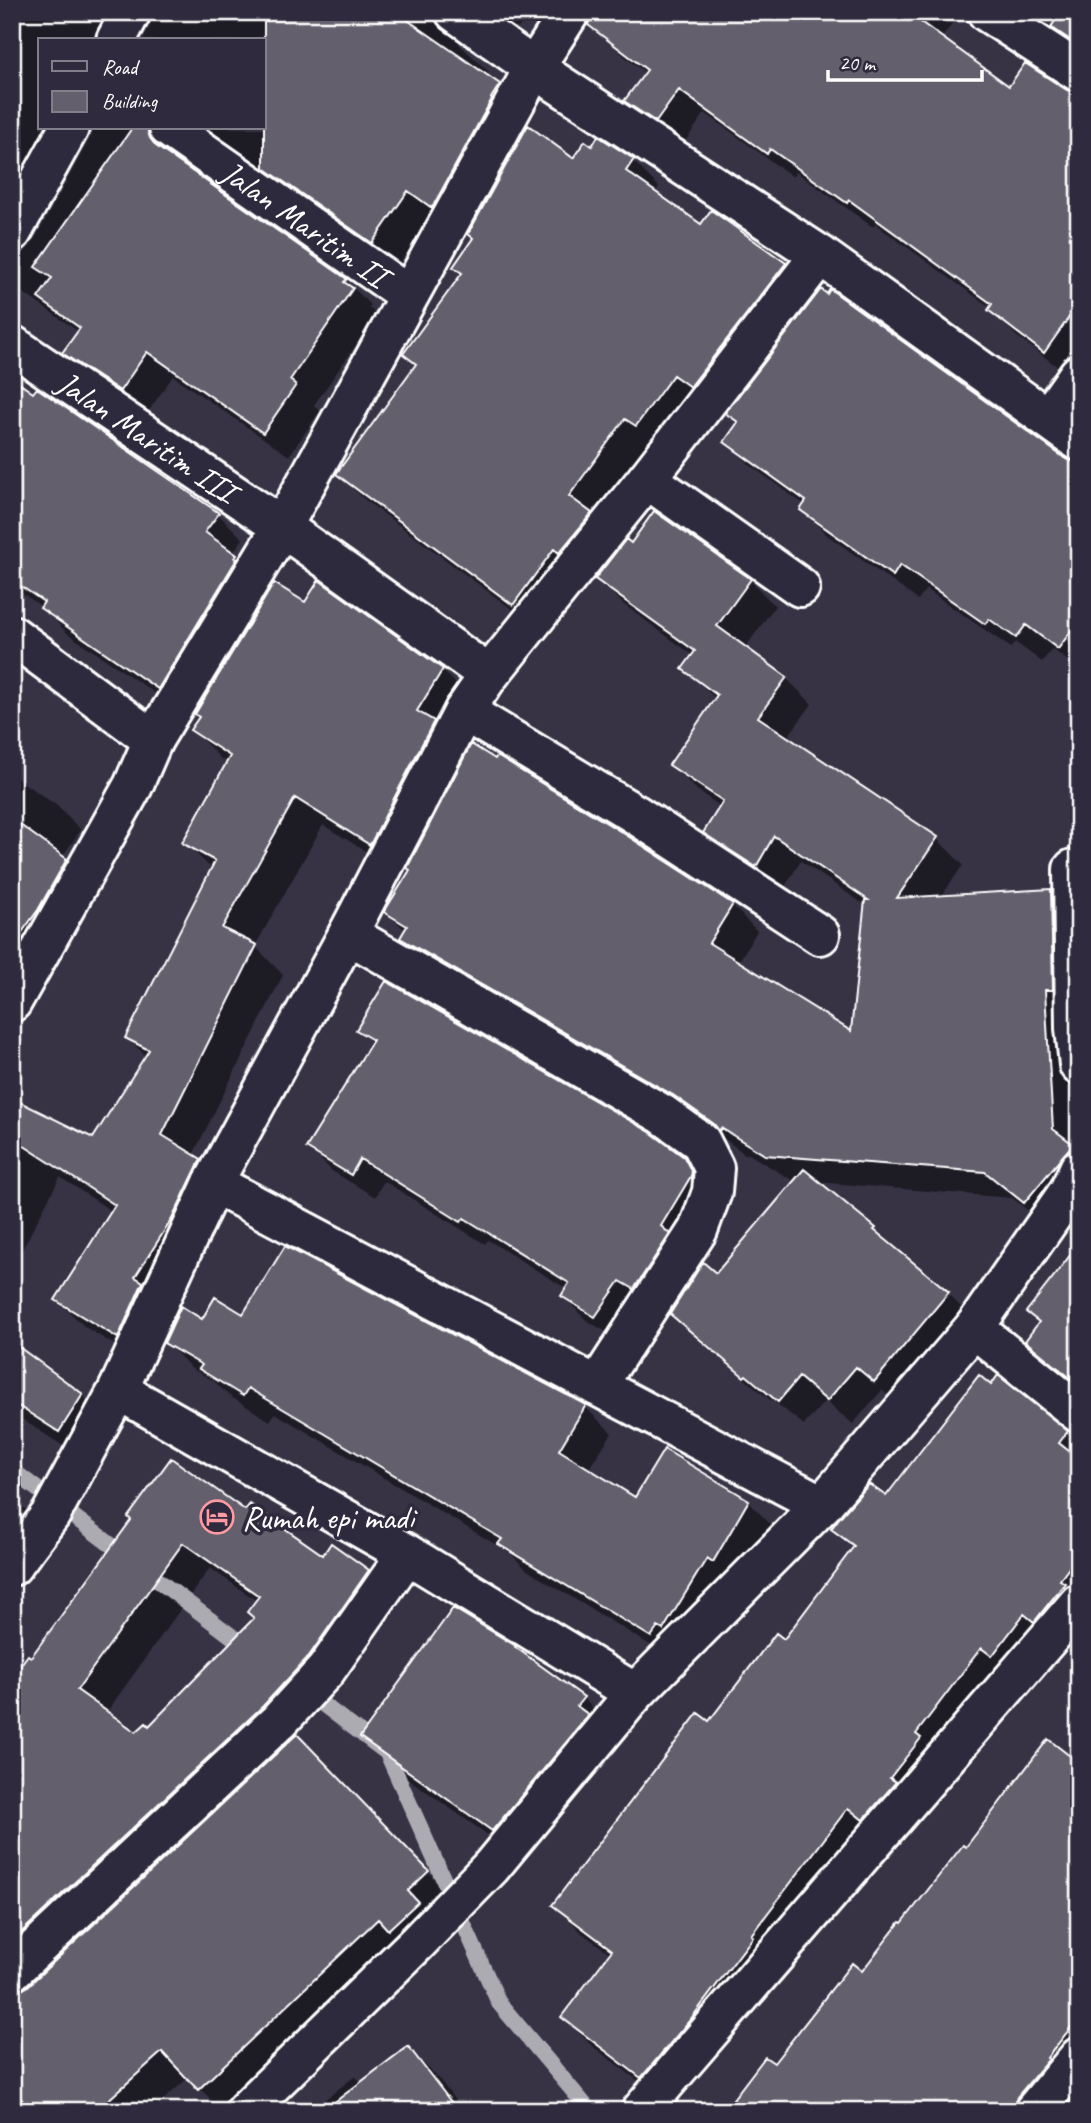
<svg xmlns="http://www.w3.org/2000/svg" width="1091" height="2123" viewBox="0 0 1091 2123" font-family="Caveat,sans-serif">
<style>
.shadow{fill:#0007;fill-rule:evenodd}
.lines{fill:none;stroke-linecap:round;stroke-linejoin:round}
.stream{stroke:#adabb2;stroke-width:16}
.building{fill:#635f6d;stroke:#fff;stroke-width:2;fill-rule:evenodd}
.minor-casing{stroke:#fff;stroke-width:44}
.minor{stroke:#2f2a3d;stroke-width:38}
.labels{text-anchor:middle;stroke-width:7;stroke-linejoin:round;paint-order:stroke}
.street-label{font-size:33px;fill:#fff;stroke:#2f2a3d}
.poi-label{font-size:33px;fill:#fff;stroke:#2f2a3d;text-anchor:start}
</style>
<rect width="100%" height="100%" fill="#373345"/>
<filter id="ink" filterUnits="userSpaceOnUse"><feTurbulence type="fractalNoise" baseFrequency=".0143" numOctaves="2"/><feDisplacementMap in="SourceGraphic" scale="14" xChannelSelector="R" yChannelSelector="G"/><feConvolveMatrix kernelMatrix="1 2 1 2 8 2 1 2 1" color-interpolation-filters="sRGB"/></filter>
<g filter="url(#ink)">
<path class="shadow" d="M 12,12 L 529,12 L 515,33 L 458,37 L 459,44 L 489,72 L 486,77 L 499,86 L 524,111 L 433,215 L 397,267 L 172,151 L 173,160 L 345,280 L 371,305 L 369,307 L 377,315 L 314,405 L 320,411 L 289,456 L 173,376 L 146,415 L 90,377 L 65,352 L 79,332 L 12,285 ZM 154,16 L 143,40 L 264,40 L 264,128 L 40,128 L 40,40 L 129,40 L 145,18 ZM 92,131 L 90,138 L 32,244 L 25,252 L 15,255 L 17,248 L 82,134 Z
M 614,12 L 960,12 L 942,38 L 1009,88 L 1066,92 L 1079,95 L 1079,364 L 1070,376 L 1015,335 L 991,308 L 875,224 L 873,227 L 796,172 L 793,177 L 705,113 L 682,146 L 651,126 L 627,101 L 646,73 L 625,57 L 600,32 Z
M 1044,12 L 1079,12 L 1079,53 L 1053,27 L 1057,22 Z
M 592,148 L 633,161 L 659,187 L 655,193 L 702,226 L 712,212 L 785,265 L 811,291 L 540,630 L 365,500 L 338,474 L 417,366 L 405,354 L 463,275 L 455,267 L 574,160 Z
M 12,380 L 218,514 L 243,539 L 232,554 L 261,582 L 184,713 L 67,633 L 42,607 L 12,586 Z
M 728,413 L 1065,460 L 1079,464 L 1079,669 L 1052,649 L 1042,662 L 1015,642 L 1011,648 L 926,589 L 918,600 L 827,535 L 802,510 L 805,505 L 751,466 L 726,441 L 739,424 Z
M 597,578 L 750,580 L 775,606 L 745,648 L 786,678 L 812,704 L 787,738 L 937,839 L 963,865 L 941,897 L 1051,891 L 1077,917 L 1073,1065 L 1078,1152 L 1050,1228 L 1012,1198 L 817,1182 L 948,1294 L 973,1319 L 900,1406 L 882,1390 L 853,1424 L 825,1401 L 804,1425 L 771,1399 L 770,1400 L 697,1339 L 672,1313 L 716,1275 L 797,1181 L 792,1180 L 747,1153 L 746,1155 L 701,1121 L 428,964 L 402,938 L 406,931 L 386,912 L 732,905 L 757,931 L 738,963 L 852,1034 L 866,906 L 801,861 L 782,891 L 732,858 L 706,832 L 721,807 L 697,790 L 671,765 L 716,699 L 684,669 L 694,656 L 623,604 Z
M 305,605 L 442,670 L 470,698 L 398,871 L 323,825 L 255,946 L 283,975 L 193,1155 L 228,1189 L 146,1364 L 85,1327 L 57,1300 L 113,1212 L 60,1177 L 12,1269 L 12,1100 L 93,1141 L 147,1057 L 127,1038 L 213,870 L 184,842 L 228,763 L 220,758 L 193,730 Z
M 12,775 L 56,805 L 81,830 L 62,857 L 91,885 L 12,1014 Z
M 359,1029 L 683,1158 L 707,1182 L 620,1340 L 586,1320 L 563,1296 L 567,1289 L 488,1240 L 485,1244 L 384,1181 L 375,1197 L 332,1171 L 309,1148 L 372,1043 Z
M 285,1248 L 585,1407 L 612,1433 L 588,1470 L 635,1500 L 665,1451 L 748,1501 L 774,1528 L 678,1662 L 527,1570 L 510,1553 L 275,1413 L 270,1421 L 228,1395 L 214,1381 L 192,1369 L 166,1342 L 202,1321 L 244,1317 Z
M 1079,1248 L 1079,1388 L 1055,1369 L 1027,1341 L 1040,1324 L 1029,1312 Z
M 12,1346 L 82,1395 L 117,1430 L 94,1466 L 23,1420 L 12,1410 Z
M 998,1378 L 1067,1433 L 1079,1444 L 1079,1628 L 669,2104 L 591,2045 L 563,2017 L 611,1954 L 582,1933 L 555,1905 L 709,1723 L 784,1641 L 854,1549 L 834,1529 L 886,1499 Z
M 12,1496 L 31,1515 L 12,1568 Z
M 246,1513 L 324,1557 L 368,1571 L 394,1598 L 23,1981 L 14,1996 L 28,1988 L 323,1762 L 453,1898 L 230,2111 L 222,2111 L 189,2077 L 151,2111 L 34,2111 L 12,2087 L 12,1679 L 32,1660 L 133,1520 ZM 210,1568 L 257,1601 L 256,1619 L 149,1728 L 136,1735 L 106,1713 Z
M 583,1698 L 612,1728 L 607,1736 L 617,1746 L 523,1860 L 392,1767 L 362,1737 Z
M 1079,1756 L 1079,2084 L 1056,2111 L 726,2111 L 775,2066 L 863,1973 L 966,1849 L 1074,1762 Z
M 408,2048 L 440,2080 L 463,2111 L 322,2111 L 318,2105 L 355,2076 L 362,2083 Z"/>
<g class="lines">
<path class="stream" d="M 12,1470 L 250,1650
M 271,1665 L 387,1753 L 499,2003 L 590,2111"/>
</g>
<path class="building" d="M 264,12 L 396,12 L 500,84 L 491,98 L 492,99 L 432,208 L 408,191 L 372,243 L 264,168 Z
M 592,12 L 907,12 L 1009,86 L 1025,63 L 1067,90 L 1079,94 L 1079,303 L 1044,353 L 988,310 L 992,304 L 849,200 L 847,203 L 770,149 L 767,154 L 679,90 L 656,122 L 624,101 L 647,70 L 588,25 Z
M 1061,12 L 1079,12 L 1079,46 L 1051,27 Z
M 528,125 L 573,158 L 585,141 L 592,146 L 598,136 L 634,159 L 626,171 L 701,224 L 711,210 L 786,263 L 690,387 L 673,375 L 636,426 L 625,419 L 569,496 L 592,513 L 559,553 L 554,549 L 513,605 L 336,474 L 416,364 L 403,354 L 462,273 L 453,267 L 473,238 L 468,234 Z
M 132,128 L 147,128 L 150,138 L 156,146 L 347,279 L 344,282 L 353,288 L 290,380 L 296,385 L 263,433 L 147,352 L 120,391 L 62,353 L 80,328 L 38,298 L 52,278 L 35,267 Z
M 821,289 L 827,294 L 830,289 L 1066,459 L 1079,463 L 1079,620 L 1058,649 L 1026,625 L 1016,638 L 989,619 L 985,624 L 900,565 L 893,576 L 800,510 L 806,501 L 724,442 L 738,422 L 725,413 Z
M 12,378 L 33,393 L 37,388 L 219,513 L 205,532 L 237,555 L 235,558 L 237,559 L 158,689 L 40,608 L 44,602 L 12,580 Z
M 654,511 L 751,579 L 717,626 L 787,677 L 758,717 L 938,837 L 897,898 L 1051,889 L 1053,990 L 1045,990 L 1053,1129 L 1073,1144 L 1024,1203 L 985,1172 L 765,1155 L 721,1128 L 719,1131 L 714,1124 L 673,1095 L 400,938 L 407,926 L 384,912 L 410,870 L 407,868 L 471,744 L 495,759 L 497,756 L 623,833 L 733,904 L 709,943 L 851,1031 L 865,900 L 868,900 L 774,836 L 756,867 L 703,833 L 723,801 L 669,765 L 717,695 L 682,669 L 695,651 L 595,579 L 626,539 L 631,543 Z
M 319,580 L 443,669 L 417,711 L 434,721 L 370,845 L 295,798 L 222,928 L 257,945 L 162,1135 L 201,1159 L 172,1219 L 135,1277 L 143,1282 L 118,1338 L 55,1300 L 115,1205 L 12,1138 L 12,1098 L 93,1138 L 149,1050 L 125,1038 L 215,861 L 182,843 L 230,756 L 190,730 L 199,717 L 195,714 L 274,583 L 305,602 Z
M 12,819 L 67,859 L 38,910 L 12,946 Z
M 386,981 L 650,1132 L 684,1157 L 692,1172 L 691,1176 L 661,1226 L 670,1234 L 634,1289 L 620,1281 L 595,1317 L 561,1296 L 569,1283 L 464,1218 L 461,1222 L 360,1159 L 351,1175 L 306,1148 L 373,1040 L 356,1030 Z
M 804,1169 L 876,1228 L 874,1230 L 949,1292 L 874,1382 L 856,1367 L 827,1401 L 799,1377 L 778,1402 L 746,1375 L 744,1377 L 670,1314 L 703,1262 L 716,1273 Z
M 1079,1244 L 1079,1385 L 1025,1341 L 1039,1322 L 1026,1312 Z
M 285,1246 L 586,1405 L 559,1450 L 635,1497 L 664,1449 L 749,1500 L 713,1562 L 707,1558 L 663,1630 L 658,1627 L 651,1637 L 498,1544 L 502,1539 L 248,1388 L 243,1396 L 199,1369 L 202,1365 L 164,1343 L 181,1306 L 202,1319 L 215,1297 L 243,1314 Z
M 12,1342 L 83,1394 L 59,1432 L 12,1402 Z
M 979,1375 L 991,1385 L 998,1375 L 1068,1431 L 1059,1443 L 1079,1459 L 1079,1554 L 1060,1580 L 1065,1583 L 1034,1622 L 1024,1614 L 992,1656 L 981,1648 L 916,1734 L 921,1738 L 890,1778 L 896,1782 L 863,1820 L 848,1808 L 751,1935 L 753,1937 L 690,2020 L 641,2078 L 561,2017 L 612,1950 L 552,1905 L 698,1713 L 709,1721 L 776,1633 L 784,1639 L 854,1546 L 831,1529 L 840,1517 L 869,1484 L 886,1496 Z
M 171,1458 L 245,1510 L 250,1504 L 323,1555 L 331,1543 L 369,1570 L 309,1656 L 263,1706 L 12,1941 L 12,1676 L 28,1655 L 31,1657 L 131,1520 L 128,1517 ZM 183,1543 L 259,1596 L 247,1612 L 254,1618 L 149,1726 L 146,1723 L 136,1732 L 77,1690 Z
M 453,1608 L 516,1646 L 515,1647 L 584,1697 L 577,1706 L 589,1715 L 492,1831 L 360,1737 Z
M 297,1734 L 429,1871 L 408,1891 L 418,1902 L 388,1930 L 378,1919 L 198,2090 L 162,2052 L 96,2111 L 32,2111 L 12,2089 L 12,1992 L 18,1992 L 27,1987 Z
M 1048,1739 L 1079,1763 L 1079,2017 L 1047,2058 L 1049,2059 L 1017,2097 L 1013,2111 L 724,2111 L 765,2057 L 774,2063 L 852,1963 L 862,1971 L 900,1922 L 902,1923 L 963,1845 L 966,1847 Z
M 408,2046 L 458,2111 L 323,2111 Z"/>
<g class="lines">
<defs>
<g id="minor">
<path d="M 455,12 L 534,68 L 820,255 L 1079,441"/>
<path d="M 987,12 L 1079,72"/>
<path d="M 116,40 L 131,12"/>
<path id="s1" d="M 169,128 L 408,295"/>
<path d="M 12,232 L 69,128"/>
<path id="s2" d="M 12,345 L 282,527 L 489,675"/>
<path d="M 1048,418 L 1079,374"/>
<path d="M 647,479 L 800,587"/>
<path d="M 12,635 L 153,740 L 282,527 L 534,68 L 570,12"/>
<path d="M 464,711 L 635,814 L 820,935"/>
<path d="M 1073,869 L 1075,1028 L 1079,1065"/>
<path d="M 348,934 L 662,1114 L 701,1142 L 714,1168 L 712,1192 L 698,1230 L 597,1386"/>
<path d="M 12,1002 L 133,786 L 153,740"/>
<path d="M 213,1183 L 822,1505"/>
<path d="M 974,1328 L 1069,1191 L 1079,1169"/>
<path d="M 118,1390 L 407,1554 L 635,1693"/>
<path d="M 12,1566 L 51,1514 L 118,1390 L 213,1183 L 348,934 L 464,711 L 489,675 L 647,479 L 820,255"/>
<path d="M 12,1971 L 279,1721 L 326,1670 L 407,1554"/>
<path d="M 245,2111 L 418,1942 L 491,1867 L 635,1693 L 822,1505 L 974,1328 L 1079,1413"/>
<path d="M 641,2111 L 1079,1603"/>
<path d="M 1034,2111 L 1079,2057"/>
</g>
</defs>
<use href="#minor" class="minor-casing"/>
<use href="#minor" class="minor"/>
</g>
</g>
<defs>
<symbol id="hotel-ring" viewBox="-11 -11 22 22"><circle r="9.5" fill="#2f2a3d" stroke="#ff9aa2" stroke-width="1.5"/><path d="M-6-4.5h1.5V1H6V5H4.5V3h-9V5H-6ZM-4 0a1.8 1.8 0 1 1 3.6 0ZM.5 0V-2.5h3Q6-2.5 6 0Z" fill="#ff9aa2"/></symbol>
</defs>
<g fill-rule="evenodd">
<use href="#hotel-ring" x="198" y="1498" width="38" height="38"/>
</g>
<g class="labels">
<g class="street-label">
<text dy="12" stroke="none"><textPath href="#s1" startOffset="166">Jalan Maritim II</textPath></text>
<text dy="12" stroke="none"><textPath href="#s2" startOffset="163">Jalan Maritim III</textPath></text>
</g>
<g class="poi-label">
<text x="242" y="1529">Rumah epi madi</text>
</g>
</g>
<rect width="1091" height="2123" fill="none" stroke="#2f2a3d" stroke-width="42"/>
<rect x="21" y="21" width="1049" height="2081" fill="none" stroke="#fff" stroke-width="2.5" filter="url(#ink)"/>
<rect x="38" y="38" width="228" height="91" fill="#2f2a3d" stroke="#827f8b" stroke-width="2"/>
<rect x="52" y="61" width="35" height="10" fill="#2f2a3d" stroke="#827f8b" stroke-width="2"/>
<text x="102" y="74" font-size="21" fill="#ffffff">Road</text>
<rect x="52" y="91" width="35" height="21" fill="#635f6d" stroke="#827f8b" stroke-width="2"/>
<text x="102" y="108" font-size="21" fill="#ffffff">Building</text>
<path d="M828 70v10h154v-10" fill="none" stroke="#ffffff" stroke-width="3.5"/>
<text x="839" y="70" font-size="21" fill="#ffffff" stroke="#2f2a3d" stroke-width="5" paint-order="stroke">20 m</text>
</svg>
